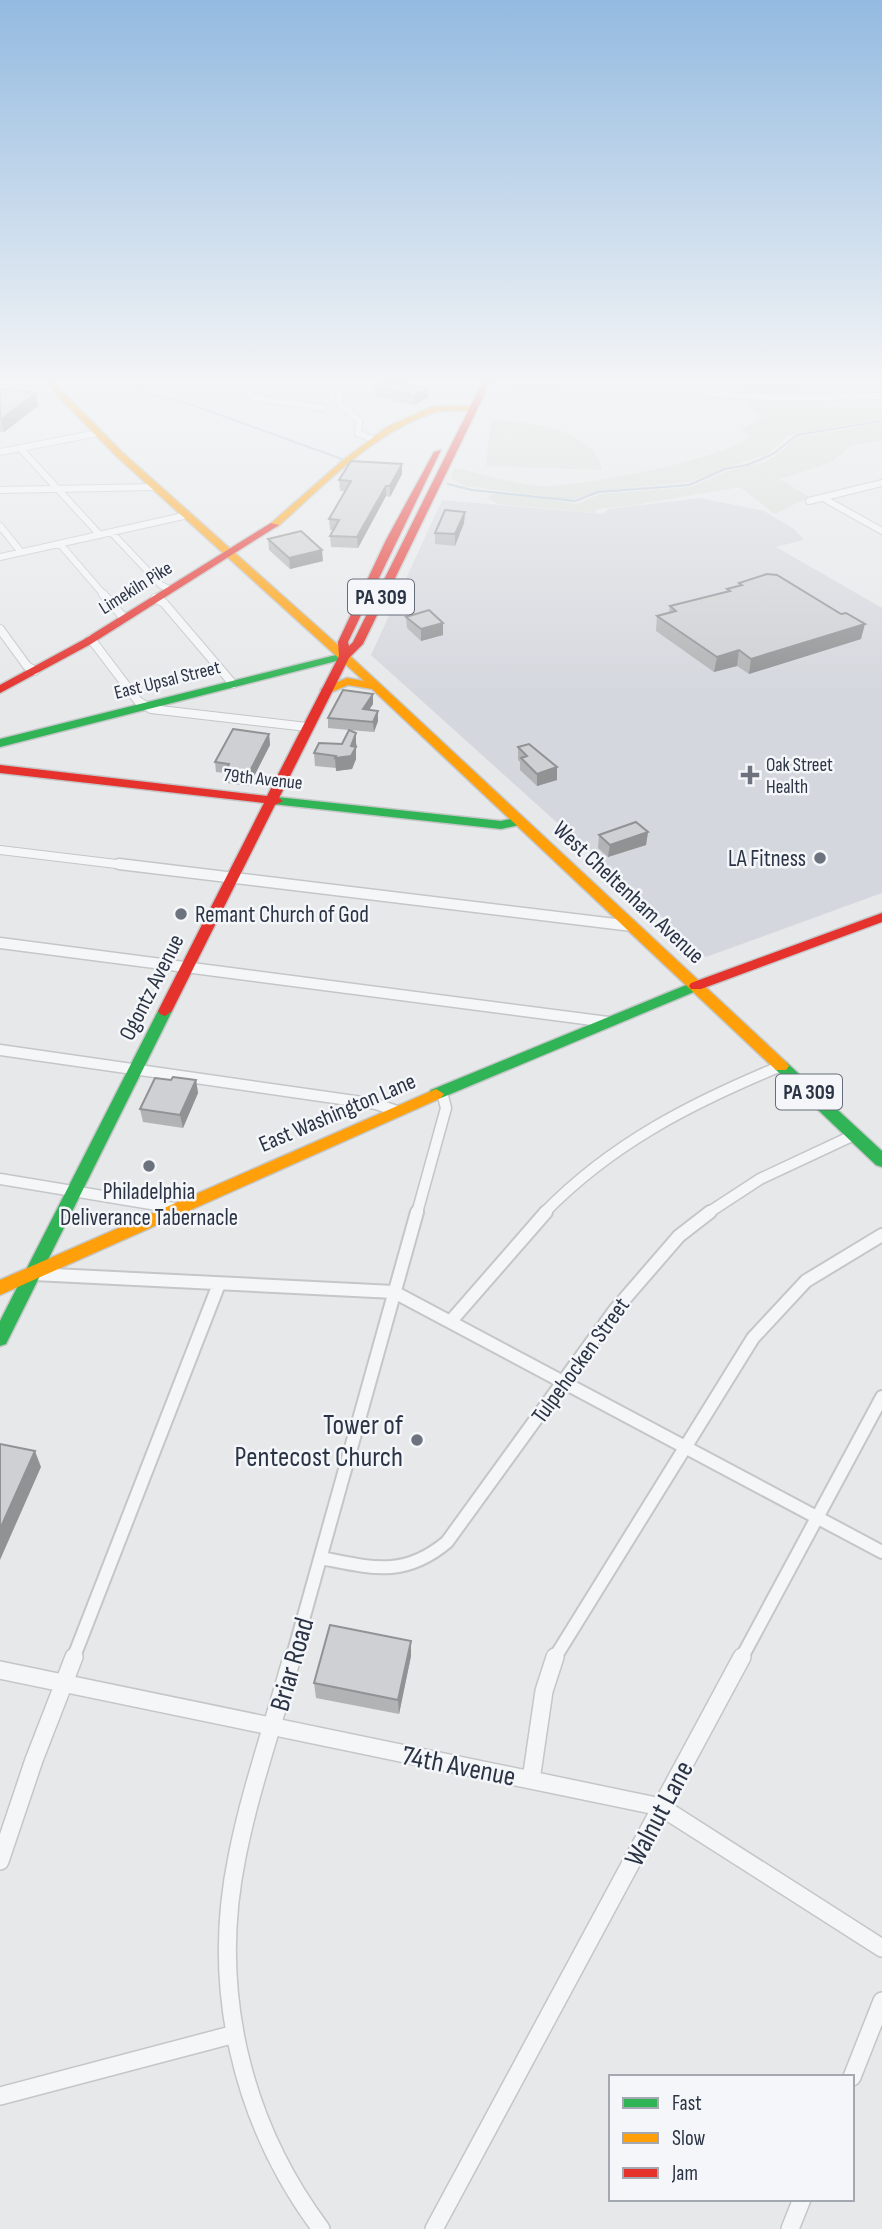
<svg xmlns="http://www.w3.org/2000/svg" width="882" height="2229" viewBox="0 0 882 2229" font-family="'Sofia Sans Condensed',sans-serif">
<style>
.built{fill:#d4d7dd}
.green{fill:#d6ded6}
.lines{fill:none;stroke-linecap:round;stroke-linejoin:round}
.stream{stroke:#b4c4d5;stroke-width:2}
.street-far4-casing{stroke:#c4c6c8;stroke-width:8}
.street-far3-casing{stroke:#c4c6c8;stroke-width:10}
.street-far2-casing{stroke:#c4c6c8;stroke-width:13}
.street-far1-casing{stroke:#c4c6c8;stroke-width:16}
.street-casing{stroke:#c4c6c8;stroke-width:20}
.fast-casing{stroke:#c4c6c8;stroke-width:3}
.slow-casing{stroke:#c4c6c8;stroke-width:3}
.jam-casing{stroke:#c4c6c8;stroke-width:3}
.street-far4{stroke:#f5f6f7;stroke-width:6}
.street-far3{stroke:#f5f6f7;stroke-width:8}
.street-far2{stroke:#f5f6f7;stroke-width:10}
.street-far1{stroke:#f5f6f7;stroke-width:12}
.street{stroke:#f5f6f7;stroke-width:17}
.fast{fill:#30b455;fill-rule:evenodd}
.slow{fill:#ff9f0a;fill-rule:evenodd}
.jam{fill:#e5322d;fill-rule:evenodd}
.wall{fill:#b1b3b5}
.shaded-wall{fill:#909294}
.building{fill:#ced0d3;stroke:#909294;stroke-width:2}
.poi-dot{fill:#6c737f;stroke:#f4f6f9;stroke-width:2.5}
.labels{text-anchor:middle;stroke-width:5;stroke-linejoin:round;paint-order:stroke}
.far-street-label{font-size:19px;fill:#2b3445;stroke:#f4f6f9}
.far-poi-label{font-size:19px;fill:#2b3445;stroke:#f4f6f9;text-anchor:start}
.shield{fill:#f4f6f9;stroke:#676e7b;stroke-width:2}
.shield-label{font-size:21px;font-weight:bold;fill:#2b3445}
.poi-label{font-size:23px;fill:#2b3445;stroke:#f4f6f9;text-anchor:end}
.street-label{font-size:23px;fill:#2b3445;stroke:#f4f6f9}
.near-poi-label{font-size:28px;fill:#2b3445;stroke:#f4f6f9;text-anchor:end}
.near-street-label{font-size:28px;fill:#2b3445;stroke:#f4f6f9}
</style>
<rect width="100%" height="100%" fill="#e6e8ea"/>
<path class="built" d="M 700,498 L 764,511 L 794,529 L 804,540 L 776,547 L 882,608 L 882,893 L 706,957 L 371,655 L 442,500 L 603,514 L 609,509 Z"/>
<path class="green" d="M 516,383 L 563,383 L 559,396 L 512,393 Z
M 737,383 L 790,383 L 838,408 L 875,407 L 882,410 L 882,419 L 789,435 L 769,453 L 688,482 L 600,491 L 571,500 L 466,486 L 451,478 L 454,468 C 479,473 524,487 548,486 C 589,485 720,460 750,437 L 741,429 L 763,417 L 747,407 L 750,402 L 744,388 Z
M 491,420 C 526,422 595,428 602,470 L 486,466 Z
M 882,423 L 882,441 L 851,445 L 832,462 L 780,479 L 809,497 L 775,514 L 740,487 L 628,506 L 597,509 L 595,513 L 498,504 L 487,498 L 494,494 L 507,493 L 578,504 L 600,494 L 691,487 L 728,471 L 763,463 L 780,453 L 796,438 Z"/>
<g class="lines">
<path class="stream" d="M 130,383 L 154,396 L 184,402 L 342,459
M 448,484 L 472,490 L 575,501 L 598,492 L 689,485 L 725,469 L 747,465 L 773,454 L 797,435 L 882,421"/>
<defs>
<path id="street-far4" d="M 259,383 L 248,393 L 251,397 L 323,408
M 276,383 L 297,387 L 309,383
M 339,383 L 339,403 L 359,421 L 358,433 L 374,440
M 655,383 C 716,402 816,397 882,396
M 835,383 L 859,396
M 20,448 L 100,535
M 0,452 L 98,433
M 0,490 L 155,487
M 823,498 L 882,531
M 809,501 L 882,483
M 0,526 L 21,552
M 111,532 L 161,585 L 169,589
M 60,544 L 104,595
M 0,557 L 188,515"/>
<path id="street-far3" d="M 103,594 L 124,618
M 155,598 L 164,603 L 233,684
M 0,629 L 27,666 L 35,671
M 91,639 L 138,701 L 151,709 L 307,727
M 0,850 L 133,866"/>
<path id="street-far2" d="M 119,864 L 632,926
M 0,943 L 608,1022
M 0,1050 L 376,1104 L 397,1111
M 0,1179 L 175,1208
M 417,1213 L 446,1108 L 442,1092
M 544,1213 C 612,1143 692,1103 781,1066
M 708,1213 L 760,1179 L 854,1135"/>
<path id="street-far1" d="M 34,1274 L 394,1292 L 882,1552
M 451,1321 L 546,1212
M 321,1558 C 372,1568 404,1578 447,1542 L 615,1310 L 679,1236 L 710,1212
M 73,1659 L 219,1284
M 292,1659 L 417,1212
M 554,1659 L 753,1338 L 806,1281 L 882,1235
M 741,1659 L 882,1397"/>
<path id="street" d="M 292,1657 C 274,1723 250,1790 237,1857 C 210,1988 241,2122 321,2229
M 0,1670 L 661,1807 L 882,1948
M 531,1780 L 544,1691 L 555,1657
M 0,1861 L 34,1760 L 74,1657
M 852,2077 L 882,2001
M 0,2096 L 235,2034
M 434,2229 L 742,1657
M 790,2229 L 802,2199"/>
<path id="fast" d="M 344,653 L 348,654 L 348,658 L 0,747 L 0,739 Z
M 277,797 L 501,821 L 520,817 L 526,821 L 524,824 L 501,829 L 273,804 L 271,801 Z
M 696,981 L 701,983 L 703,986 L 701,989 L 441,1098 L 436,1099 L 428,1094 L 431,1090 Z
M 165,1006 L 172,1011 L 6,1344 L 0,1346 L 0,1321 L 158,1011 Z
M 781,1061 L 786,1062 L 882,1151 L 882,1167 L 876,1165 L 776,1070 L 773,1066 Z"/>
<path id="slow" d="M 45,383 L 54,383 L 121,451 L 348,654 L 786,1062 L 789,1066 L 786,1070 L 776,1070 L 372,689 L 348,685 L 329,693 L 321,693 L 321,689 L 347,678 L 364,681 L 115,455 Z
M 473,406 L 476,406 L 476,410 C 462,412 446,408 433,413 C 372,433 324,486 277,527 L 269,525 L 342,461 L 387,427 L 431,407 Z
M 436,1089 L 444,1094 L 441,1098 L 0,1295 L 0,1280 Z"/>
<path id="jam" d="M 482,383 L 490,383 L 363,644 L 349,658 L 279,798 L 283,801 L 275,805 L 172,1011 L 165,1016 L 160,1014 L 158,1011 L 264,803 L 0,773 L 0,765 L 267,796 L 339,656 L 338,642 L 386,540 L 434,452 L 441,450 L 348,642 L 349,646 L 353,642 Z
M 271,523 L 279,525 L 91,644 L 0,693 L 0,685 L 83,640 Z
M 882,913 L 882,922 L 701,989 L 691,989 L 689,986 L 691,983 Z"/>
</defs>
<use href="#street-far4" class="street-far4-casing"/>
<use href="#street-far3" class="street-far3-casing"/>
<use href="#street-far2" class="street-far2-casing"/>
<use href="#street-far1" class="street-far1-casing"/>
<use href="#street" class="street-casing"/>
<use href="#fast" class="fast-casing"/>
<use href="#slow" class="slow-casing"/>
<use href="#jam" class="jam-casing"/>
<use href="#street-far4" class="street-far4"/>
<use href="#street-far3" class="street-far3"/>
<use href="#street-far2" class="street-far2"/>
<use href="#street-far1" class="street-far1"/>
<use href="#street" class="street"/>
<use href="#fast" class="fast"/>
<use href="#slow" class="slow"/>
<use href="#jam" class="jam"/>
</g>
<path class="wall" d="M 375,387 L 428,388 L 428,397 L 414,405 L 375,396 Z
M 0,389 L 36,393 L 38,406 L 4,432 L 0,432 Z
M 402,474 L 390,497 L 386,496 L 358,548 L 331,547 L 330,536 L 334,530 L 330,530 L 329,519 L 345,491 L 340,491 L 339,480 Z
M 465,512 L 464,523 L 455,546 L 435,544 L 435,533 Z
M 268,539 L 323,561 L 290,569 L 269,550 Z
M 739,583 L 861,639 L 749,674 L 737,666 L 714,672 L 656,631 L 657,616 L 669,612 L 670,606 L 727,591 L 727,589 L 738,586 Z
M 406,617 L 443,623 L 443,635 L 421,641 L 407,628 Z
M 373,694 L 373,704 L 369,710 L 378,721 L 374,732 L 349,730 L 357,745 L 356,748 L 356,759 L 352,769 L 336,771 L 336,768 L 315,766 L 314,753 L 342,744 L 349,730 L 328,728 L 328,718 Z
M 269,734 L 270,745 L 249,786 L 227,783 L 225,773 L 216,772 L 215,762 Z
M 518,747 L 557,780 L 537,786 L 520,770 L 520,762 L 518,760 Z
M 648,832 L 646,845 L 608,857 L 598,848 L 599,835 Z
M 171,1080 L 196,1080 L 198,1093 L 183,1128 L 143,1122 L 140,1109 Z
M 411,1656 L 399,1714 L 316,1698 L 314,1683 Z"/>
<path class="shaded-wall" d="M 428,388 L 428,397 L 414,405 L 414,396 Z
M 36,393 L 38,406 L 4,432 L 1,419 Z
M 402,464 L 402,474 L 390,497 L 390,486 Z
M 386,486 L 386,496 L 358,548 L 357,537 Z
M 465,512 L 464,523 L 455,546 L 455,534 Z
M 322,550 L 323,561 L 290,569 L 289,558 Z
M 443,623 L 443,635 L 421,641 L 421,629 Z
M 865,624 L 861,639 L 749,674 L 751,659 Z
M 739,650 L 737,666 L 714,672 L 717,657 Z
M 373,694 L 373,704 L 363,719 L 363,709 Z
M 378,711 L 378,721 L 374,732 L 373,722 Z
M 356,733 L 356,759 L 352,769 L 336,771 L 335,758 L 351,746 Z
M 269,734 L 270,745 L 249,786 L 248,775 Z
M 557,767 L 557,780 L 537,786 L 537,774 Z
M 648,832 L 646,845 L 608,857 L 610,845 Z
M 196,1080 L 198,1093 L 183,1128 L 180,1115 Z
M 35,1451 L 41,1467 L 0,1560 L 0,1529 Z
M 411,1641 L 411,1656 L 399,1714 L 398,1700 Z"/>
<path class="building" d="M 382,383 L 404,383 L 428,388 L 414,396 L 375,387 Z
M 0,389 L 36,393 L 1,419 L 0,418 Z
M 351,461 L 402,464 L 390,486 L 386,486 L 357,537 L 330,536 L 339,520 L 329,519 L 351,481 L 339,480 Z
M 445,510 L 465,512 L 455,534 L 435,533 Z
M 301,531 L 322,550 L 289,558 L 268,539 Z
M 767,574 L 777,575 L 841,614 L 846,613 L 865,624 L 751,659 L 739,650 L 717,657 L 657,616 L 676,611 L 670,606 L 730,591 L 727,589 L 742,585 L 739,583 Z
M 429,610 L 443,623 L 421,629 L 406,617 Z
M 343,690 L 373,694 L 363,709 L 378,711 L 373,722 L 328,718 Z
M 233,729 L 269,734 L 248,775 L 225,773 L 229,764 L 215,762 Z
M 349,730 L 356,733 L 351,746 L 356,747 L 351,756 L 335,758 L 336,756 L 314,753 L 319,743 L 342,744 Z
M 529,744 L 557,767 L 537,774 L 521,758 L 527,756 L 518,747 Z
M 636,822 L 648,832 L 610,845 L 599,835 Z
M 173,1077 L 196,1080 L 180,1115 L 140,1109 L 155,1078 L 171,1080 Z
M 0,1444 L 35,1451 L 0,1529 Z
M 330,1625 L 411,1641 L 398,1700 L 314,1683 Z"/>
<linearGradient id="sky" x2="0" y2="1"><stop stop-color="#93bae0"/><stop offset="0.55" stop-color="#f4f5f6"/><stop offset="1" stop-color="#f4f5f6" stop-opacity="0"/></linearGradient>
<rect width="882" height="695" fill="url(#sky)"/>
<g class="poi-dot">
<path d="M746.5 764.5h7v7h7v7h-7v7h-7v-7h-7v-7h7z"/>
<circle cx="820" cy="858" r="7"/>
<circle cx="181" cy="914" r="7"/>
<circle cx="149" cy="1166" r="7"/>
<circle cx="417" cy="1440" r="7"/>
</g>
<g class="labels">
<g class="far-street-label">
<text transform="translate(135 587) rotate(-32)" y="7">Limekiln Pike</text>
<text transform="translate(167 679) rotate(-14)" y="7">East Upsal Street</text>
<text transform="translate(263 778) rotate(6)" y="7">79th Avenue</text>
</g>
<g class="far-poi-label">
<text x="766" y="771">Oak Street<tspan x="766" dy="22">Health</tspan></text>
</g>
<g class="shield">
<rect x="348" y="579.5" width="66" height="35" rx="5"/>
<rect x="776" y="1074.5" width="66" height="35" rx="5"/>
</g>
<g class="shield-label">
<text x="381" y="604">PA 309</text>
<text x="809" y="1099">PA 309</text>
</g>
<g class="poi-label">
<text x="806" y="866">LA Fitness</text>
<text x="195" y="922" text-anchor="start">Remant Church of God</text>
<text x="149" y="1199" text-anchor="middle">Philadelphia<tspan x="149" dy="26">Deliverance Tabernacle</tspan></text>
</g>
<g class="street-label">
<text transform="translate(629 892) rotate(43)" y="8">West Cheltenham Avenue</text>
<text transform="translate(151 987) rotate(-63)" y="8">Ogontz Avenue</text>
<text transform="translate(337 1112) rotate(-23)" y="8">East Washington Lane</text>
<text transform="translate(580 1360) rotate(-54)" y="8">Tulpehocken Street</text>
</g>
<g class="near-poi-label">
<text x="403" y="1434">Tower of<tspan x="403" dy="32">Pentecost Church</tspan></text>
</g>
<g class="near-street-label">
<text transform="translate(291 1664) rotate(-74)" y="10">Briar Road</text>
<text transform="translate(459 1765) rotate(11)" y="10">74th Avenue</text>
<text transform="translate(658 1813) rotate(-62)" y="10">Walnut Lane</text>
</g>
</g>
<rect x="609" y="2075" width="245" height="126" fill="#f4f6f9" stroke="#a4a8b1" stroke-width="2"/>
<rect x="623" y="2098" width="35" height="10" fill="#30b455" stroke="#a4a8b1" stroke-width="2"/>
<text x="672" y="2110" font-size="21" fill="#2b3445">Fast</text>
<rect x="623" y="2133" width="35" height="10" fill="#ff9f0a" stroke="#a4a8b1" stroke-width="2"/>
<text x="672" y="2145" font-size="21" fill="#2b3445">Slow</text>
<rect x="623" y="2168" width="35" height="10" fill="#e5322d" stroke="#a4a8b1" stroke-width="2"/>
<text x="672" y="2180" font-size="21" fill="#2b3445">Jam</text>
</svg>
